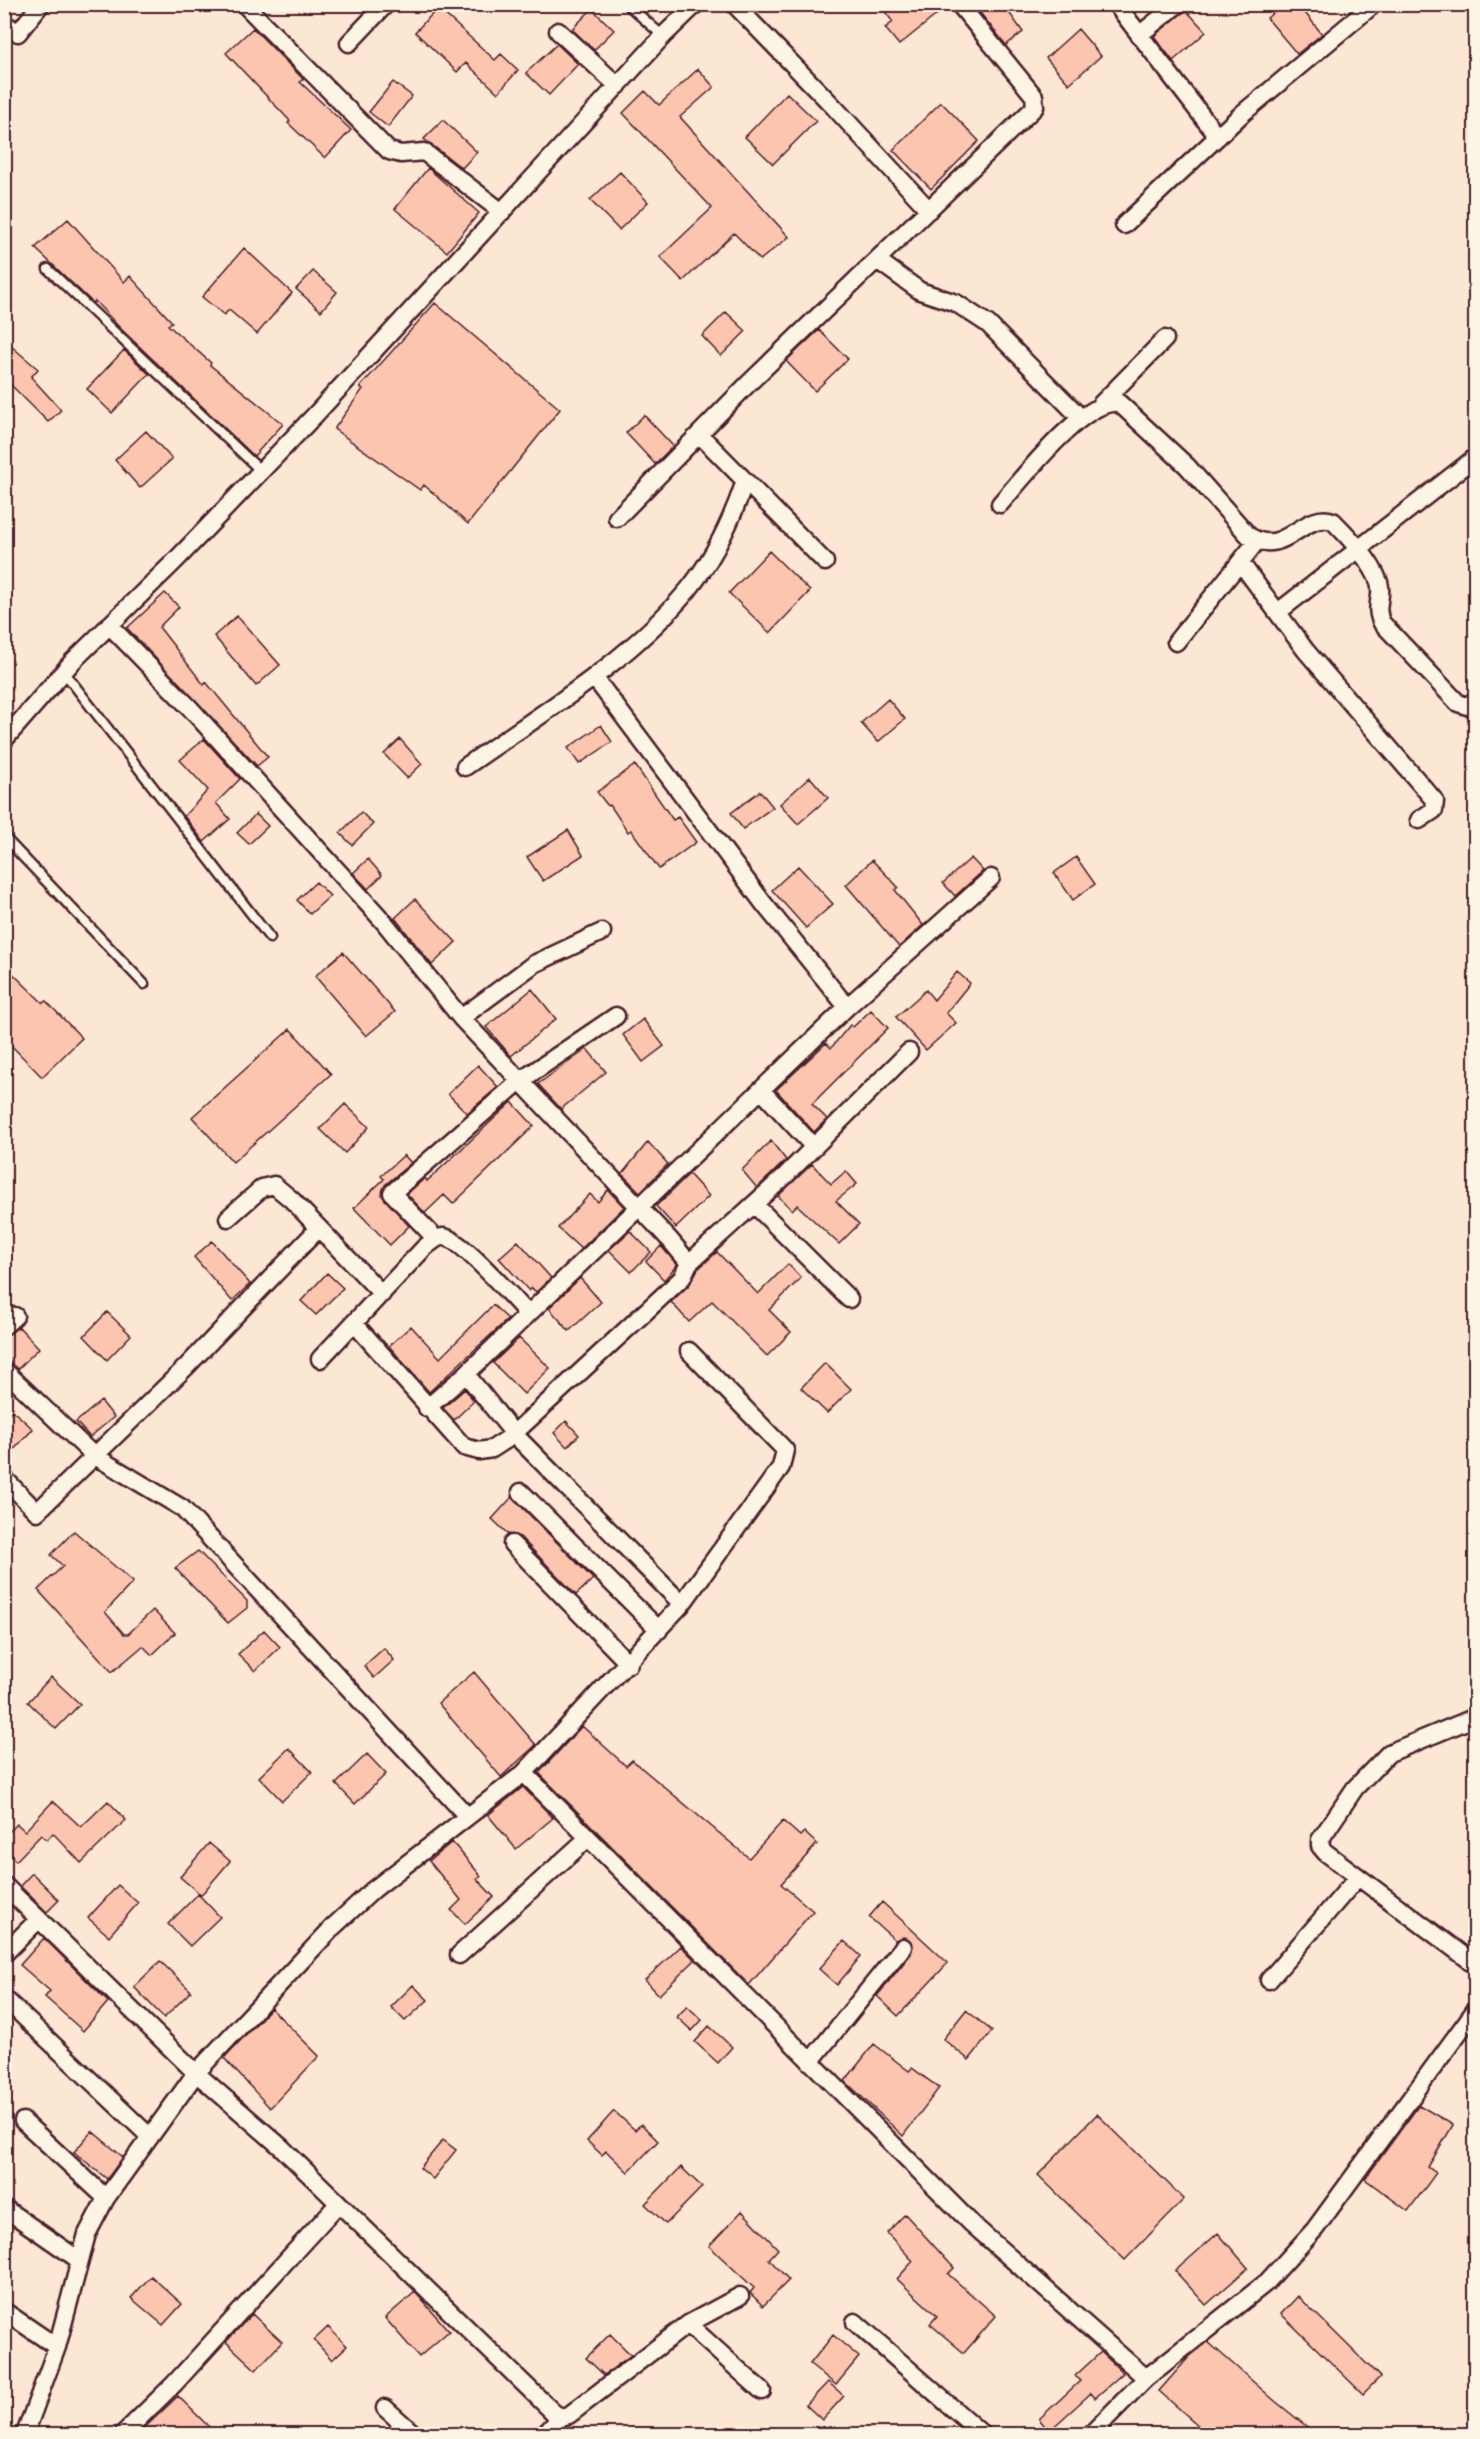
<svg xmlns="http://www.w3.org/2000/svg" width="1480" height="2439" viewBox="0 0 1480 2439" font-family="'Indie Flower',sans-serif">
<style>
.building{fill:#fcc5af;stroke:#4a1f2b;stroke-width:1.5}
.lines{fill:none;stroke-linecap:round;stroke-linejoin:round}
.lane-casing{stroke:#4a1f2b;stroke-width:13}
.street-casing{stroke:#4a1f2b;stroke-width:21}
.lane{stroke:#fcf5e5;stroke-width:8}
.street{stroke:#fcf5e5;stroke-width:16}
</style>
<rect width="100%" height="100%" fill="#fce7d5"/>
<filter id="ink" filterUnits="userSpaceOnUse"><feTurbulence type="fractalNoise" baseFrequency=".0167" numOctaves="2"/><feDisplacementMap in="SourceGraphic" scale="12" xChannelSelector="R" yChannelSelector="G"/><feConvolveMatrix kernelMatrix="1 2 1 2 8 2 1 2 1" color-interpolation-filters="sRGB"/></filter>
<g filter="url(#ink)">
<path class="building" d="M 879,4 L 949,4 L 949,5 L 899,45 L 885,28 L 893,22 Z
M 973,4 L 1003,4 L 1023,32 L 1006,45 Z
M 1283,4 L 1298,4 L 1322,34 L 1297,54 L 1267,18 Z
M 438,8 L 495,60 L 501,54 L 518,70 L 498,93 L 466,63 L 457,72 L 415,32 Z
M 592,9 L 614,30 L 594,50 L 572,29 Z
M 1186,10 L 1206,32 L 1173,61 L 1154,36 Z
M 253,28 L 303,79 L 300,82 L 351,130 L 325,158 L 288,123 L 290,121 L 226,53 Z
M 1078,29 L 1101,56 L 1069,84 L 1046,58 Z
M 557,44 L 578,64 L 549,95 L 526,73 Z
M 698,69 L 714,87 L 680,117 L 789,237 L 760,260 L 734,233 L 683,281 L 660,257 L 712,208 L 623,113 L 645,91 L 659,105 Z
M 393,82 L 412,96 L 388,127 L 369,112 Z
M 787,93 L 816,121 L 773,164 L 745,137 Z
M 941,102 L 979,141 L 931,189 L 893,150 Z
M 443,120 L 477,152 L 462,168 L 424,139 Z
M 428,168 L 479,213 L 447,252 L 395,209 Z
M 620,172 L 648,202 L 619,230 L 590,200 Z
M 68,219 L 124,282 L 130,276 L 172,322 L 168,325 L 211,363 L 210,365 L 283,424 L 254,456 L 120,328 L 95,301 L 93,303 L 35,248 Z
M 244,248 L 292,293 L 257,334 L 229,310 L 224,315 L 202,297 Z
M 313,271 L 337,292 L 321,311 L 296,289 Z
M 435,303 L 560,409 L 468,524 L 424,485 L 420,490 L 334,429 L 363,389 L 360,387 Z
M 726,312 L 746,331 L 721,356 L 702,336 Z
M 819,330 L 848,359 L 815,391 L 786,361 Z
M 11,346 L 38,369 L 31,377 L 61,410 L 48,422 L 4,378 L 4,354 Z
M 124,350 L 149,374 L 112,413 L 87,389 Z
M 644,415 L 673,446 L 655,464 L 626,433 Z
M 146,431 L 172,459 L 140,488 L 115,460 Z
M 769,551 L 810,591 L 770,633 L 729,593 Z
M 165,593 L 179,607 L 159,627 L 204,685 L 206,682 L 268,757 L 257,766 L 127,628 Z
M 237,616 L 280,665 L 256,686 L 214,636 Z
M 888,699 L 905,719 L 878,742 L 861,723 Z
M 601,725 L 612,742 L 579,764 L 568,748 Z
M 204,739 L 240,779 L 216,803 L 230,819 L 204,842 L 184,816 L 208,790 L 180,760 Z
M 400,739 L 422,764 L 407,778 L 384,754 Z
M 635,765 L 673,820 L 678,817 L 696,842 L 659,869 L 631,830 L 628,832 L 610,805 L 608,806 L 597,792 Z
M 810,777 L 828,798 L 798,824 L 780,804 Z
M 760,791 L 773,807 L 743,829 L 731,813 Z
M 361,812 L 373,824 L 352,845 L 340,833 Z
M 256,814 L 268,826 L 249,844 L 237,833 Z
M 568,830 L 583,855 L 543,881 L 527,857 Z
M 1076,857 L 1095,884 L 1073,900 L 1054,873 Z
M 971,858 L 983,871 L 955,896 L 943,883 Z
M 368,859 L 382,875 L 368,889 L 353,873 Z
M 872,860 L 898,887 L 895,890 L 923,925 L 899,947 L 846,885 Z
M 798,866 L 833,904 L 806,928 L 772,890 Z
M 316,882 L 330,896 L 310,914 L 297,900 Z
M 415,899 L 456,942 L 432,965 L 395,918 Z
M 343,952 L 395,1012 L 366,1036 L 315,976 Z
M 4,965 L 43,1003 L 46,1001 L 82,1038 L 42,1077 L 4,1038 Z
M 957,972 L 970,983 L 946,1013 L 956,1023 L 926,1050 L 896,1017 L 926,990 L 934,1000 Z
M 532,989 L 556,1019 L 511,1056 L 486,1027 Z
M 871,1010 L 888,1028 L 812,1104 L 827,1119 L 814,1132 L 776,1090 L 826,1043 L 831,1048 L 850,1025 L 853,1027 Z
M 643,1019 L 664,1046 L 643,1062 L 623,1035 Z
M 290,1029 L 331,1074 L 233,1162 L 192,1117 Z
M 587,1049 L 606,1072 L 561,1109 L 538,1084 Z
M 478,1065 L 498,1087 L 467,1113 L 448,1094 Z
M 512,1102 L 534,1126 L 453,1204 L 444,1195 L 425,1213 L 407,1194 L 425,1178 L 427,1181 Z
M 345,1104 L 369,1127 L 345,1153 L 320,1129 Z
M 771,1141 L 786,1160 L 757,1188 L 742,1170 Z
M 648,1142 L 668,1164 L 640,1192 L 622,1174 Z
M 404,1155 L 411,1163 L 385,1185 L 382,1195 L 409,1226 L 390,1245 L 354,1208 L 384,1179 L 381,1176 Z
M 812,1164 L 831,1184 L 846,1171 L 857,1184 L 836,1201 L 859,1224 L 839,1244 L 797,1205 L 792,1210 L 778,1196 Z
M 689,1174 L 709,1196 L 676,1228 L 656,1206 Z
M 608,1190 L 624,1207 L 581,1249 L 558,1228 L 590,1194 L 598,1202 Z
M 630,1231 L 651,1252 L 631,1272 L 609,1250 Z
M 212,1241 L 250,1284 L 232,1301 L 194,1257 Z
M 518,1241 L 551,1278 L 536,1292 L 532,1288 L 529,1291 L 499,1258 Z
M 661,1246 L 677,1265 L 664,1280 L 646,1261 Z
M 717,1252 L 758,1294 L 788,1264 L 801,1278 L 769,1310 L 791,1332 L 767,1356 L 712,1301 L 689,1322 L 671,1302 L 689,1285 L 698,1269 Z
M 327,1273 L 343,1288 L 316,1315 L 301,1301 Z
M 580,1278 L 601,1302 L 569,1331 L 549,1308 Z
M 493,1305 L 508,1319 L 429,1392 L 389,1346 L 411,1326 L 440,1358 Z
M 107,1312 L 131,1335 L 107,1360 L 84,1336 Z
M 19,1327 L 39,1348 L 18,1369 L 4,1360 L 4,1336 Z
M 519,1338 L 550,1368 L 524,1394 L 493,1363 Z
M 825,1363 L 851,1389 L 827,1413 L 801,1388 Z
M 465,1389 L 474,1401 L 454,1420 L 443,1408 Z
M 101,1401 L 114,1417 L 90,1437 L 76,1422 Z
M 12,1410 L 33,1429 L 4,1460 L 4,1419 Z
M 566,1421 L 579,1435 L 567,1447 L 554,1433 Z
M 512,1497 L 593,1579 L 576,1595 L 520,1537 L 508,1534 L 492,1519 Z
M 74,1531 L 133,1582 L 105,1612 L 124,1634 L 128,1634 L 153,1610 L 175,1633 L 152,1655 L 143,1646 L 112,1672 L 38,1590 L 63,1566 L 51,1555 Z
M 198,1551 L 247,1601 L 247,1608 L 228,1623 L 175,1568 Z
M 264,1630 L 280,1647 L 255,1671 L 238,1654 Z
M 384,1648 L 394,1660 L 374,1678 L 364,1666 Z
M 474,1672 L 536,1745 L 501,1777 L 438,1703 Z
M 51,1677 L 80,1704 L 56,1729 L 28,1702 Z
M 582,1726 L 626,1766 L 632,1760 L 749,1858 L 783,1821 L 800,1836 L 804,1832 L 817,1844 L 781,1884 L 813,1911 L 749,1985 L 539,1773 Z
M 289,1748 L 312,1772 L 282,1801 L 259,1777 Z
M 367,1754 L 386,1774 L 355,1804 L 336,1784 Z
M 523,1787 L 553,1818 L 516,1849 L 488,1815 Z
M 53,1801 L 81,1827 L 108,1801 L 126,1820 L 81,1863 L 53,1833 L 47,1840 L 41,1835 L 16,1861 L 4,1849 L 4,1837 L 17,1824 L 25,1831 Z
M 452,1842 L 481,1876 L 477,1879 L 494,1897 L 465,1924 L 451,1910 L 461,1900 L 429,1861 Z
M 209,1843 L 230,1861 L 201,1895 L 180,1877 Z
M 32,1873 L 59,1900 L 47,1912 L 20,1886 Z
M 118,1885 L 138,1903 L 109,1936 L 88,1918 Z
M 198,1894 L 220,1917 L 190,1946 L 168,1924 Z
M 882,1902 L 948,1963 L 898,2016 L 877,1996 L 911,1954 L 913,1944 L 905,1937 L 895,1940 L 869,1917 Z
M 44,1938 L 108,2002 L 83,2031 L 45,1997 L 50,1991 L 20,1965 Z
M 844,1941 L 861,1956 L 837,1985 L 819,1969 Z
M 681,1946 L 695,1960 L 659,1995 L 645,1980 Z
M 160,1961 L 191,1991 L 164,2018 L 134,1987 Z
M 413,1985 L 428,2000 L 405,2021 L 391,2007 Z
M 687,2006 L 702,2020 L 692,2031 L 677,2017 Z
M 271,2008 L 319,2056 L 270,2108 L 224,2058 Z
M 966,2010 L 992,2031 L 969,2060 L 943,2039 Z
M 709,2026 L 732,2047 L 718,2063 L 695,2042 Z
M 874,2044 L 909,2071 L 912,2068 L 939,2088 L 903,2136 L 845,2081 Z
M 1419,2105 L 1453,2125 L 1428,2167 L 1436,2173 L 1408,2211 L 1365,2179 Z
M 614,2111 L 635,2130 L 641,2124 L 658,2141 L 628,2172 L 606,2151 L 602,2155 L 587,2141 Z
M 1097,2114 L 1184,2199 L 1125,2260 L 1038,2175 Z
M 92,2131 L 123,2157 L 107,2179 L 74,2152 Z
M 443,2140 L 456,2150 L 433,2179 L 420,2168 Z
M 681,2167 L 702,2187 L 666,2224 L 645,2204 Z
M 742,2211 L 778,2249 L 769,2259 L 789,2280 L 763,2306 L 750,2293 L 754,2288 L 709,2246 Z
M 905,2214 L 954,2268 L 948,2274 L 996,2316 L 964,2353 L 930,2324 L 937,2316 L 897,2279 L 913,2261 L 887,2233 Z
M 1218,2233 L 1248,2268 L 1206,2305 L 1175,2271 Z
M 151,2276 L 182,2304 L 163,2325 L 131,2298 Z
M 415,2292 L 449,2331 L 419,2357 L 385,2318 Z
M 1298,2296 L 1380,2377 L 1363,2394 L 1281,2314 Z
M 252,2314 L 282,2342 L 256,2370 L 226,2342 Z
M 328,2327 L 347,2346 L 332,2360 L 314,2340 Z
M 610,2334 L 631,2355 L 604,2375 L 586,2358 Z
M 833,2335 L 859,2357 L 836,2385 L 810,2364 Z
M 1208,2342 L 1275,2401 L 1316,2434 L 1208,2434 L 1159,2391 L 1189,2357 Z
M 1101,2352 L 1123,2373 L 1095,2398 L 1091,2393 L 1049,2431 L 1039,2419 L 1080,2381 L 1075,2376 Z
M 828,2382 L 844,2396 L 822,2420 L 806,2405 Z
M 178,2396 L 216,2434 L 138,2434 Z"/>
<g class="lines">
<defs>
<path id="lane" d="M 627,4 L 663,36
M 48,269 L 261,471
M 64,672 L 270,938
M 4,837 L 144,984"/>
<path id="street" d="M 244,4 L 389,151 L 401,154 L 424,152 L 502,212
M 734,4 L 834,107 L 929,210
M 1116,4 L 1218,137
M 4,23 L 18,33 L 41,4
M 558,31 L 618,86
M 1139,35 L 1178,4
M 349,43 L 386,4
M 1124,225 L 1243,113 L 1374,4
M 877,260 L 920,291 L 956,303 L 988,324 L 1081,418
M 1101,404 L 1165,339
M 699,434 L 825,562
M 1000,504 C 1023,478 1084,398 1119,403 L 1187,466 L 1249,536 C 1285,559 1302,511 1333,521 C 1349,537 1371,560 1379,582 C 1384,597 1373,606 1382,623 L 1458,703 L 1467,706 L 1476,700
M 617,518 L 749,383 L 1035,107 L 1034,96 L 959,4
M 1240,562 L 1306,651 L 1435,801 L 1434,810 L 1419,820
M 1278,612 L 1476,457
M 109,625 L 190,708 L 384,922 L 461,1018 L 670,1240 L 689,1263 L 682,1278 L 509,1438 L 492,1449 L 479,1451 L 464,1447 L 354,1323
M 1176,642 L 1257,541
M 594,677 L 764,904 L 847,1007
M 4,740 L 73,661 L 176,560 L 315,415 L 663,36 L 696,4
M 465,767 C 542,713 627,663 688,590 C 714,558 732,520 745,481
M 461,1018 L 534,964 L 602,932
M 761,1090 L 814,1147
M 754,1204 L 849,1299
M 228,1218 L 262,1188 L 274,1185 L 292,1200 L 382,1294
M 436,1239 L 392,1193 L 520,1081 L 616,1016
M 689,1263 L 785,1176 L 909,1052
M 4,1326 L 15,1316
M 320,1359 L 424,1248 C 430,1244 436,1236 444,1237 C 460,1238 515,1300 528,1314
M 4,1370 L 93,1455 L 182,1508 L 467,1816
M 466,1374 L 514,1434 L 682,1604
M 427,1408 L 466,1374 L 847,1007 L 991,878
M 4,1478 L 37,1512 L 186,1367 L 319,1228
M 521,1492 L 659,1630
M 512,1544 L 629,1664
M 1476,1717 L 1389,1753 L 1355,1788 L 1320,1840 L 1320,1846 L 1325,1852 L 1476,1965
M 524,1773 L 972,2224 L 1146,2378
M 4,1885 L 196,2073 L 281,2147 L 554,2413 L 561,2417 L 569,2415 L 688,2324 L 740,2296
M 4,1954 L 39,1919
M 459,1955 L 588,1838
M 1269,1980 L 1358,1877
M 4,1998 L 148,2135
M 810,2062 L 903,1947
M 23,2121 L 106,2198
M 4,2208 L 79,2260
M 4,2311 L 57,2347
M 855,2322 L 982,2434
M 688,2324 L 762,2391
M 385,2408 L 414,2434
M 25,2434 L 57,2347 L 87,2234 L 106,2198 L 196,2073 L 334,1926 L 373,1890 L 524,1773 L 682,1604 L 781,1467 L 785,1450 L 689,1351
M 123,2434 L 174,2384 L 338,2204
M 545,2434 L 561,2417
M 1091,2434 L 1146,2378 L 1267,2282 L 1315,2229 L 1476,2009"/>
</defs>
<use href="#lane" class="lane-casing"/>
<use href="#street" class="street-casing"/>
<use href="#lane" class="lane"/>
<use href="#street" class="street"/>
</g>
</g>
<rect width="1480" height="2439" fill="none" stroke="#fcf5e5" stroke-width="24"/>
<rect x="12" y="12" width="1456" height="2415" fill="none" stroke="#4a1f2b" stroke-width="2" filter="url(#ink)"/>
</svg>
